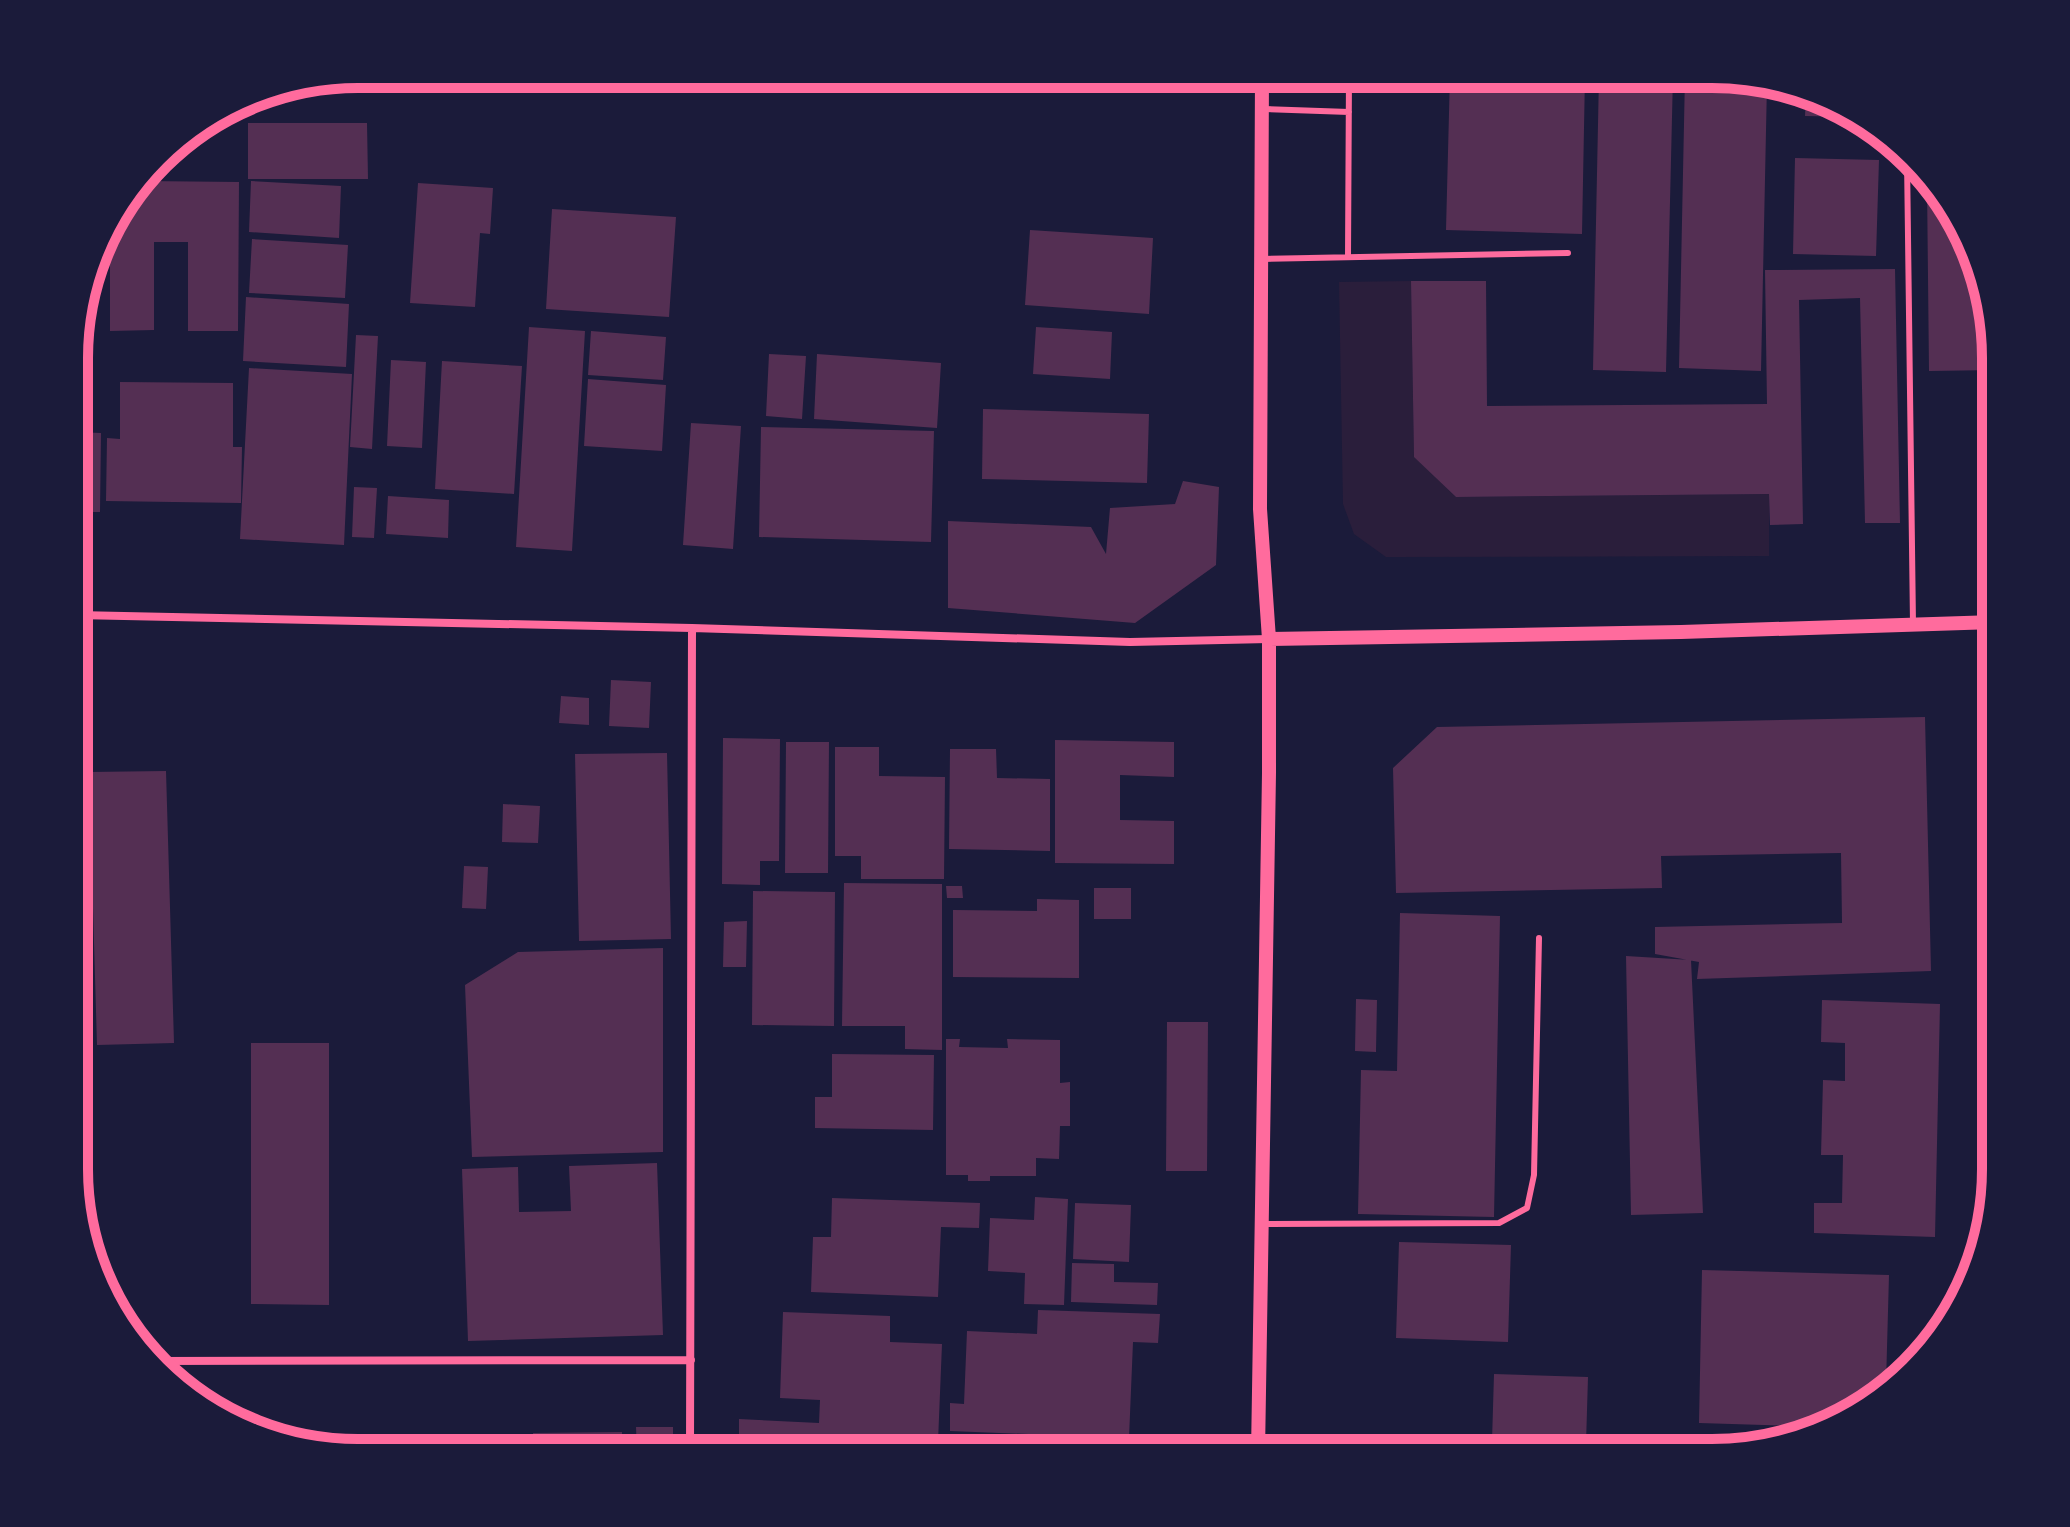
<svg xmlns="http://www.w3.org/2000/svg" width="2070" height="1527" viewBox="0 0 2070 1527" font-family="Helvetica,sans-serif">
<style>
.green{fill:#2a1e3b}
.building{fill:#542f53}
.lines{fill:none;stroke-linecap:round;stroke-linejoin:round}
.service{stroke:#ff6b9d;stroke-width:6}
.minor{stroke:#ff6b9d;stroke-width:8}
.tertiary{stroke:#ff6b9d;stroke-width:14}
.rim{fill:none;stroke:#ff6b9d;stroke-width:10}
</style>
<rect width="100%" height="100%" fill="#1b1b3a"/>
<path class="green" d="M 1411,281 L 1414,456 L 1456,497 L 1769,494 L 1769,556 L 1386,557 L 1354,534 L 1343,504 L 1339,282 Z"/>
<path class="building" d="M 1450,74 L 1585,75 L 1582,234 L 1446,230 Z
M 1599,75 L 1673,75 L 1666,372 L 1593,370 Z
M 1685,75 L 1730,75 L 1767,83 L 1761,371 L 1679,368 Z
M 1806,92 L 1820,95 L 1858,117 L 1805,116 Z
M 248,123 L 367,123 L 368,179 L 248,179 Z
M 1795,158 L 1879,160 L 1876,256 L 1793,254 Z
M 143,181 L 239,182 L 238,331 L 188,331 L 188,242 L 154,242 L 154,330 L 110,331 L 110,223 Z
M 251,181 L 341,186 L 339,238 L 249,232 Z
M 418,183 L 493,188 L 490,234 L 480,233 L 475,307 L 410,303 Z
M 1927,184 L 1966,232 L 1995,340 L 1995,370 L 1929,371 Z
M 552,209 L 676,217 L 669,317 L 546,309 Z
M 1030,230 L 1153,238 L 1149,314 L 1025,305 Z
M 252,239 L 348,245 L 345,298 L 249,293 Z
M 1895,269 L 1900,523 L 1865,523 L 1860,298 L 1799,300 L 1803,524 L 1770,525 L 1769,494 L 1456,497 L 1414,457 L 1411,281 L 1486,281 L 1487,406 L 1767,404 L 1765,270 Z
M 246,297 L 349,304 L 346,367 L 243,361 Z
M 529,327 L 585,331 L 572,551 L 516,547 Z
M 1036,327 L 1112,332 L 1110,379 L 1033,374 Z
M 591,331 L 666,337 L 663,380 L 588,375 Z
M 356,335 L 378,336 L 372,449 L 350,447 Z
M 769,354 L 806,356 L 802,419 L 766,416 Z
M 817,354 L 941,363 L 937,428 L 814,419 Z
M 391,360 L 426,362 L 422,448 L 387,446 Z
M 442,361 L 522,366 L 514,494 L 435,489 Z
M 249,368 L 352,374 L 344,545 L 240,539 Z
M 588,379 L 666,385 L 662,451 L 584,446 Z
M 120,382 L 233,383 L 233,447 L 242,447 L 241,503 L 106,501 L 107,438 L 120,439 Z
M 983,409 L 1149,414 L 1147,483 L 982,479 Z
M 691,423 L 741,426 L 733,549 L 683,545 Z
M 761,427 L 934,431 L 931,542 L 759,537 Z
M 76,432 L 101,433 L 100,512 L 76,512 Z
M 1183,481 L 1219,487 L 1216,565 L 1135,623 L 948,608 L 948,521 L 1091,527 L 1106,554 L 1110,508 L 1175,504 Z
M 354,487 L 377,488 L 374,538 L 352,537 Z
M 388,496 L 449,500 L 448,538 L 386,534 Z
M 611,680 L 651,682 L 649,728 L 609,726 Z
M 561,696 L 589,698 L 589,725 L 559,723 Z
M 1925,717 L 1931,971 L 1697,979 L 1699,962 L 1655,954 L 1655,927 L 1842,923 L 1841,853 L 1661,856 L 1662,888 L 1396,893 L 1393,768 L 1437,727 Z
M 723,738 L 780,739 L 779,861 L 760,861 L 760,885 L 722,884 Z
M 1055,740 L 1174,742 L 1174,777 L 1120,775 L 1120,820 L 1174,821 L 1174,864 L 1055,863 Z
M 786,742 L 829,742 L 828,873 L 785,873 Z
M 835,747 L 879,747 L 879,776 L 945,777 L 944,879 L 861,879 L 861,856 L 835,856 Z
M 950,749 L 996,749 L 997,778 L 1050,779 L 1050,851 L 949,849 Z
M 667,753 L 671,939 L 579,941 L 575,754 Z
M 166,771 L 174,1043 L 97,1045 L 89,772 Z
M 503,804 L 540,806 L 538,843 L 502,842 Z
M 464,866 L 488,867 L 486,909 L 462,908 Z
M 844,883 L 942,884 L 942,1050 L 905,1049 L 905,1026 L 842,1026 Z
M 946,886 L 962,886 L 963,898 L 947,898 Z
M 1094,888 L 1131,888 L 1131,919 L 1094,919 Z
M 753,891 L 835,892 L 834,1026 L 752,1025 Z
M 1037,899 L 1079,900 L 1079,978 L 953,977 L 953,910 L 1037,911 Z
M 1400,913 L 1500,916 L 1494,1217 L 1358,1214 L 1361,1070 L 1397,1071 Z
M 747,921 L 746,967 L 723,967 L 724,922 Z
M 663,948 L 663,1152 L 472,1157 L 465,985 L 518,952 Z
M 1626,956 L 1691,960 L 1703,1213 L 1631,1215 Z
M 1356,999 L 1377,1000 L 1376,1052 L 1355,1051 Z
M 1822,1000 L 1940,1004 L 1935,1237 L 1814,1233 L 1814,1203 L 1842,1203 L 1843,1155 L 1821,1155 L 1823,1080 L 1845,1081 L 1845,1043 L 1821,1042 Z
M 1167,1022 L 1208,1022 L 1207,1171 L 1166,1171 Z
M 946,1039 L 960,1039 L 959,1047 L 1008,1048 L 1007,1039 L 1060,1040 L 1060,1083 L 1070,1082 L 1070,1126 L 1060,1126 L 1059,1159 L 1036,1158 L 1036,1176 L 990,1176 L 990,1181 L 968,1181 L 968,1175 L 946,1175 Z
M 251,1043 L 329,1043 L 329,1305 L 251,1304 Z
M 832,1054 L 934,1055 L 933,1130 L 815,1128 L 815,1097 L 832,1097 Z
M 657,1163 L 663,1335 L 468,1341 L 462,1169 L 518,1167 L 519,1212 L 571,1211 L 569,1166 Z
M 1035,1197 L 1068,1199 L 1064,1305 L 1024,1304 L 1025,1273 L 988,1271 L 990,1218 L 1034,1220 Z
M 832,1198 L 980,1203 L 979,1228 L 941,1227 L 938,1297 L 811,1292 L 813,1237 L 831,1237 Z
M 1075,1203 L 1131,1205 L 1129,1262 L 1073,1259 Z
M 1399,1242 L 1511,1245 L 1508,1342 L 1396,1338 Z
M 1072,1263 L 1114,1264 L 1114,1282 L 1158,1283 L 1157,1305 L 1071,1302 Z
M 1702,1270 L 1889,1275 L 1886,1384 L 1838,1423 L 1824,1427 L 1699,1423 Z
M 1038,1310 L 1160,1314 L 1158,1343 L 1133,1342 L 1129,1438 L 950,1431 L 950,1403 L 964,1404 L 967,1331 L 1037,1334 Z
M 783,1312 L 890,1316 L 890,1342 L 942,1344 L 938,1442 L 739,1434 L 739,1419 L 819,1423 L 820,1400 L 780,1398 Z
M 1494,1374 L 1588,1377 L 1586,1444 L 1492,1441 Z
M 636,1427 L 673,1427 L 673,1453 L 637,1453 Z
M 622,1432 L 622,1453 L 534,1452 L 533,1433 Z
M 947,1444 L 1035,1445 L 1035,1453 L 947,1453 Z"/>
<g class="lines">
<path class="service" d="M 1264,109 L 1349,112
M 1907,159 L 1913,624
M 1348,257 L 1349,74
M 1263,259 L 1568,253
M 1263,1224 L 1499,1223 L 1527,1208 L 1534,1175 L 1539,938"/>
<path class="minor" d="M 76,615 L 692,628 L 1130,642 L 1269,639
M 1982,623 L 1994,1195
M 156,1361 L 691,1360
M 690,1453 L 692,628"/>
<path class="tertiary" d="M 1269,639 L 1681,632 L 1995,622
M 1258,1453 L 1269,773 L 1269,639 L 1260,509 L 1262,74"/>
</g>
<path d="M0 0H2070V1527H0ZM358 88H1712A270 270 0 0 1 1982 358V1169A270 270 0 0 1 1712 1439H358A270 270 0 0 1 88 1169V358A270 270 0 0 1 358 88Z" fill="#1b1b3a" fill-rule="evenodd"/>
<path class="rim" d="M358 88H1712A270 270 0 0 1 1982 358V1169A270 270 0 0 1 1712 1439H358A270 270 0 0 1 88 1169V358A270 270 0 0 1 358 88Z"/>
</svg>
